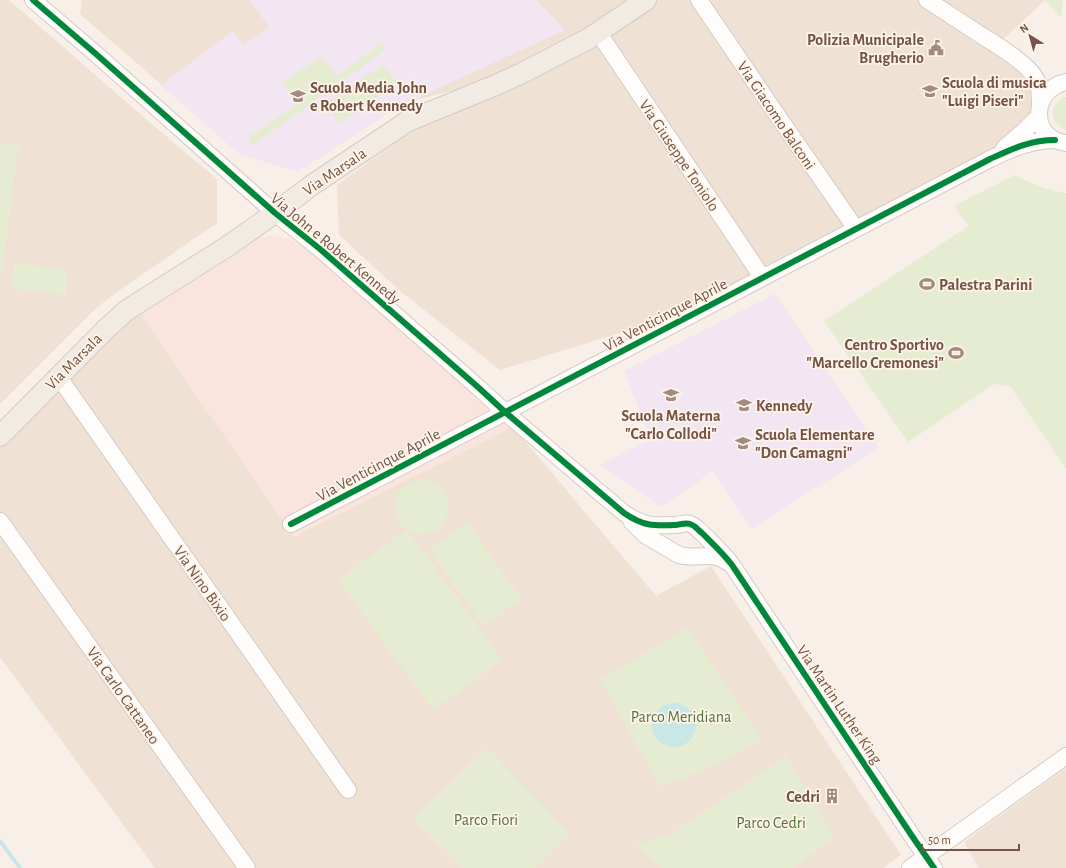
<svg xmlns="http://www.w3.org/2000/svg" width="1066" height="868" viewBox="0 0 1066 868" font-family="'Alegreya Sans',sans-serif">
<style>
.residential{fill:#f0e1d5}
.commercial{fill:#fae5de}
.education{fill:#f1e6f1}
.green{fill:#e5ecd2}
.water{fill:#cae7e7}
.lines{fill:none;stroke-linecap:round;stroke-linejoin:round}
.stream{stroke:#cae7e7;stroke-width:4}
.minor-casing{stroke:#d5cbc5;stroke-width:18}
.major-casing{stroke:#d5cac5;stroke-width:22}
.minor{stroke:#fefdfc;stroke-width:16}
.major{stroke:#f2ebe4;stroke-width:20}
.cycleway-casing{stroke:#fff4e8;stroke-width:8}
.cycleway{stroke:#00873e;stroke-width:6}
.labels{text-anchor:middle;stroke-width:3.5;stroke-linejoin:round;paint-order:stroke}
.poi-label{font-size:16px;font-weight:bold;fill:#755348;stroke:#fff4e8;text-anchor:start}
.street-label{font-size:16px;fill:#755348;stroke:#fff4e8}
.park-label{font-size:16px;fill:#53753d;stroke:#fff4e8}
</style>
<rect width="100%" height="100%" fill="#f7efe8"/>
<path class="residential" d="M 0,0 L 9,0 L 147,120 L 217,179 L 217,223 L 120,290 L 96,308 L 0,404 Z
M 82,0 L 642,0 L 496,80 L 395,105 L 240,153 L 80,14 Z
M 650,0 L 1045,0 L 995,47 L 1028,74 L 1036,108 L 1006,142 L 685,313 L 500,370 L 399,290 L 339,235 L 337,185 L 417,127 Z
M 136,308 L 513,427 L 656,596 L 711,566 L 901,855 L 883,868 L 155,868 L 0,657 L 0,440 Z
M 1066,768 L 1066,868 L 979,868 L 964,842 Z"/>
<path class="commercial" d="M 272,236 L 289,239 L 304,247 L 474,391 L 513,427 L 294,537 L 136,308 L 244,242 L 259,238 Z"/>
<path class="education" d="M 250,0 L 536,0 L 565,30 L 398,107 L 298,172 L 239,154 L 161,85 L 233,31 L 244,45 L 269,27 Z
M 775,294 L 879,448 L 752,528 L 713,471 L 661,507 L 600,465 L 651,439 L 624,371 Z"/>
<path class="green" d="M 1045,0 L 1063,0 L 1061,17 Z
M 382,43 L 387,49 L 253,145 L 248,138 L 297,104 L 283,82 L 322,56 L 336,76 Z
M 383,64 L 397,83 L 339,124 L 326,104 Z
M 1064,97 L 1066,97 L 1066,130 C 1048,123 1049,105 1064,97 Z
M 3,142 L 18,146 L 2,274 L 0,275 L 0,145 Z
M 1015,175 C 1031,184 1048,190 1066,193 L 1066,469 L 1010,386 L 994,384 L 908,442 L 824,321 L 969,226 L 954,206 Z
M 15,263 L 67,270 L 66,295 L 10,288 Z
M 425,480 C 431,482 437,484 442,489 C 456,505 446,532 424,534 C 418,535 412,532 407,530 L 502,660 L 433,710 L 338,580 L 406,530 C 402,525 397,521 396,514 C 391,500 401,484 416,481 C 419,480 422,480 425,480 Z
M 467,522 L 522,599 L 484,626 L 429,549 Z
M 688,628 L 762,740 L 711,767 L 660,787 L 600,680 Z
M 487,748 L 570,833 L 535,868 L 463,868 L 413,819 Z
M 786,755 L 835,838 L 793,868 L 661,868 L 635,845 L 670,835 Z"/>
<path class="water" d="M652 725a22 22 0 1 1 44 0a22 22 0 1 1-44 0Z"/>
<g class="lines">
<path class="stream" d="M 0,841 L 20,868"/>
<defs>
<path id="minor" d="M 33,0 L 96,54 L 275,213 L 320,249 L 479,388 L 505,412 L 624,513 C 643,526 653,526 675,525 C 680,525 685,522 690,524 C 696,526 698,530 702,533 C 713,544 723,553 732,565 L 912,836 L 934,868
M 699,0 L 777,115 L 856,229
M 927,0 C 946,12 965,25 984,37 C 1000,47 1027,63 1036,79 C 1040,87 1040,95 1040,103
M 598,32 L 762,277
M 1066,82 C 1030,90 1030,139 1066,143
M 1004,148 L 1024,131 L 1039,116
M 58,376 L 348,790
M 0,521 L 247,868
M 631,521 L 645,535 L 679,555 C 697,560 710,550 729,563
M 291,524 L 990,159 C 1012,149 1030,140 1055,140
M 910,868 L 1066,756"/>
<path id="major" d="M 0,436 L 107,328 L 127,310 L 228,246 L 275,213 L 312,185 L 408,121 L 496,85 L 522,73 L 588,39 L 646,0"/>
</defs>
<use href="#minor" class="minor-casing"/>
<use href="#major" class="major-casing"/>
<use href="#minor" class="minor"/>
<use href="#major" class="major"/>
<defs>
<path id="cycleway" d="M 33,0 L 96,54 L 275,213 L 320,249 L 479,388 L 505,412 L 624,513 C 643,526 653,526 675,525 C 680,525 685,522 690,524 C 696,526 698,530 702,533 C 713,544 723,553 732,565 L 912,836 L 934,868
M 291,524 L 990,159 C 1012,149 1030,140 1055,140"/>
</defs>
<use href="#cycleway" class="cycleway-casing"/>
<use href="#cycleway" class="cycleway"/>
</g>
<defs>
<symbol id="civic-bare" viewBox="-9 -9 18 18"><path d="M-.6-6.5H3V-4.5H.6V-3L4-1V1h2V6H-6V1h2V-1L-.6-3ZM-1.2 2.5V6h2.4V2.5Z" fill="#a28a80" stroke="#fff4e8" stroke-width="2.5" paint-order="stroke"/></symbol>
<symbol id="school-bare" viewBox="-9 -9 18 18"><path d="M0-5L7-2L0 1L-7-2ZM-4 1L0 2.5L4 1V4Q0 6-4 4Z" fill="#a28a80" stroke="#fff4e8" stroke-width="2.5" paint-order="stroke"/></symbol>
<symbol id="stadium-bare" viewBox="-9 -9 18 18"><path d="M0-5a6.5 5 0 1 0 0 10a6.5 5 0 1 0 0-10ZM-3.5-1.8h7v3.6h-7Z" fill="#a28a80" stroke="#fff4e8" stroke-width="2.5" paint-order="stroke"/></symbol>
<symbol id="building-bare" viewBox="-9 -9 18 18"><path d="M-4-6H4V6H1V3H-1V6H-4ZM-2.5-4.3h1.7v1.8h-1.7ZM.8-4.3h1.7v1.8H.8ZM-2.5-1h1.7V.8h-1.7ZM.8-1h1.7V.8H.8Z" fill="#a28a80" stroke="#fff4e8" stroke-width="2.5" paint-order="stroke"/></symbol>
</defs>
<g fill-rule="evenodd">
<use href="#civic-bare" x="925" y="37" width="22" height="22"/>
<use href="#school-bare" x="919" y="80" width="22" height="22"/>
<use href="#school-bare" x="287" y="85" width="22" height="22"/>
<use href="#stadium-bare" x="916" y="273" width="22" height="22"/>
<use href="#stadium-bare" x="945" y="342" width="22" height="22"/>
<use href="#school-bare" x="660" y="384" width="22" height="22"/>
<use href="#school-bare" x="733" y="394" width="22" height="22"/>
<use href="#school-bare" x="732" y="432" width="22" height="22"/>
<use href="#building-bare" x="821" y="785" width="22" height="22"/>
</g>
<g class="labels">
<g class="poi-label">
<text x="924" y="45" text-anchor="end">Polizia Municipale<tspan x="924" dy="18">Brugherio</tspan></text>
<text x="942" y="88">Scuola di musica<tspan x="942" dy="18">"Luigi Piseri"</tspan></text>
<text x="310" y="93">Scuola Media John<tspan x="310" dy="18">e Robert Kennedy</tspan></text>
<text x="939" y="290">Palestra Parini</text>
<text x="944" y="350" text-anchor="end">Centro Sportivo<tspan x="944" dy="18">"Marcello Cremonesi"</tspan></text>
<text x="756" y="411">Kennedy</text>
<text x="671" y="421" text-anchor="middle">Scuola Materna<tspan x="671" dy="18">"Carlo Collodi"</tspan></text>
<text x="755" y="440">Scuola Elementare<tspan x="755" dy="18">"Don Camagni"</tspan></text>
<text x="820" y="802" text-anchor="end">Cedri</text>
</g>
<g class="street-label">
<text transform="translate(777 115) rotate(56)" y="6">Via Giacomo Balconi</text>
<text transform="translate(680 155) rotate(56)" y="6">Via Giuseppe Toniolo</text>
<text transform="translate(334 171) rotate(-34)" y="6">Via Marsala</text>
<text transform="translate(336 248) rotate(40)" y="6">Via John e Robert Kennedy</text>
<text transform="translate(665 314) rotate(-28)" y="6">Via Venticinque Aprile</text>
<text transform="translate(73 361) rotate(-45)" y="6">Via Marsala</text>
<text transform="translate(378 464) rotate(-28)" y="6">Via Venticinque Aprile</text>
<text transform="translate(203 583) rotate(55)" y="6">Via Nino Bixio</text>
<text transform="translate(124 695) rotate(55)" y="6">Via Carlo Cattaneo</text>
<text transform="translate(840 704) rotate(56)" y="6">Via Martin Luther King</text>
</g>
<g class="park-label">
<text x="681" y="722">Parco Meridiana</text>
<text x="486" y="825">Parco Fiori</text>
<text x="771" y="828">Parco Cedri</text>
</g>
</g>
<g transform="translate(1030 36) rotate(323)" stroke="#fff4e8" stroke-width="3" paint-order="stroke">
<path d="M0-3L7 15L0 10L-7 15Z" fill="#755348"/>
<text y="-6" font-size="11" font-weight="bold" text-anchor="middle" fill="#755348">N</text>
</g>
<path d="M922 844v6h97v-6" fill="none" stroke="#755348" stroke-width="2"/>
<text x="928" y="844" font-size="12" fill="#755348" stroke="#fff4e8" stroke-width="3" paint-order="stroke">50 m</text>
</svg>
